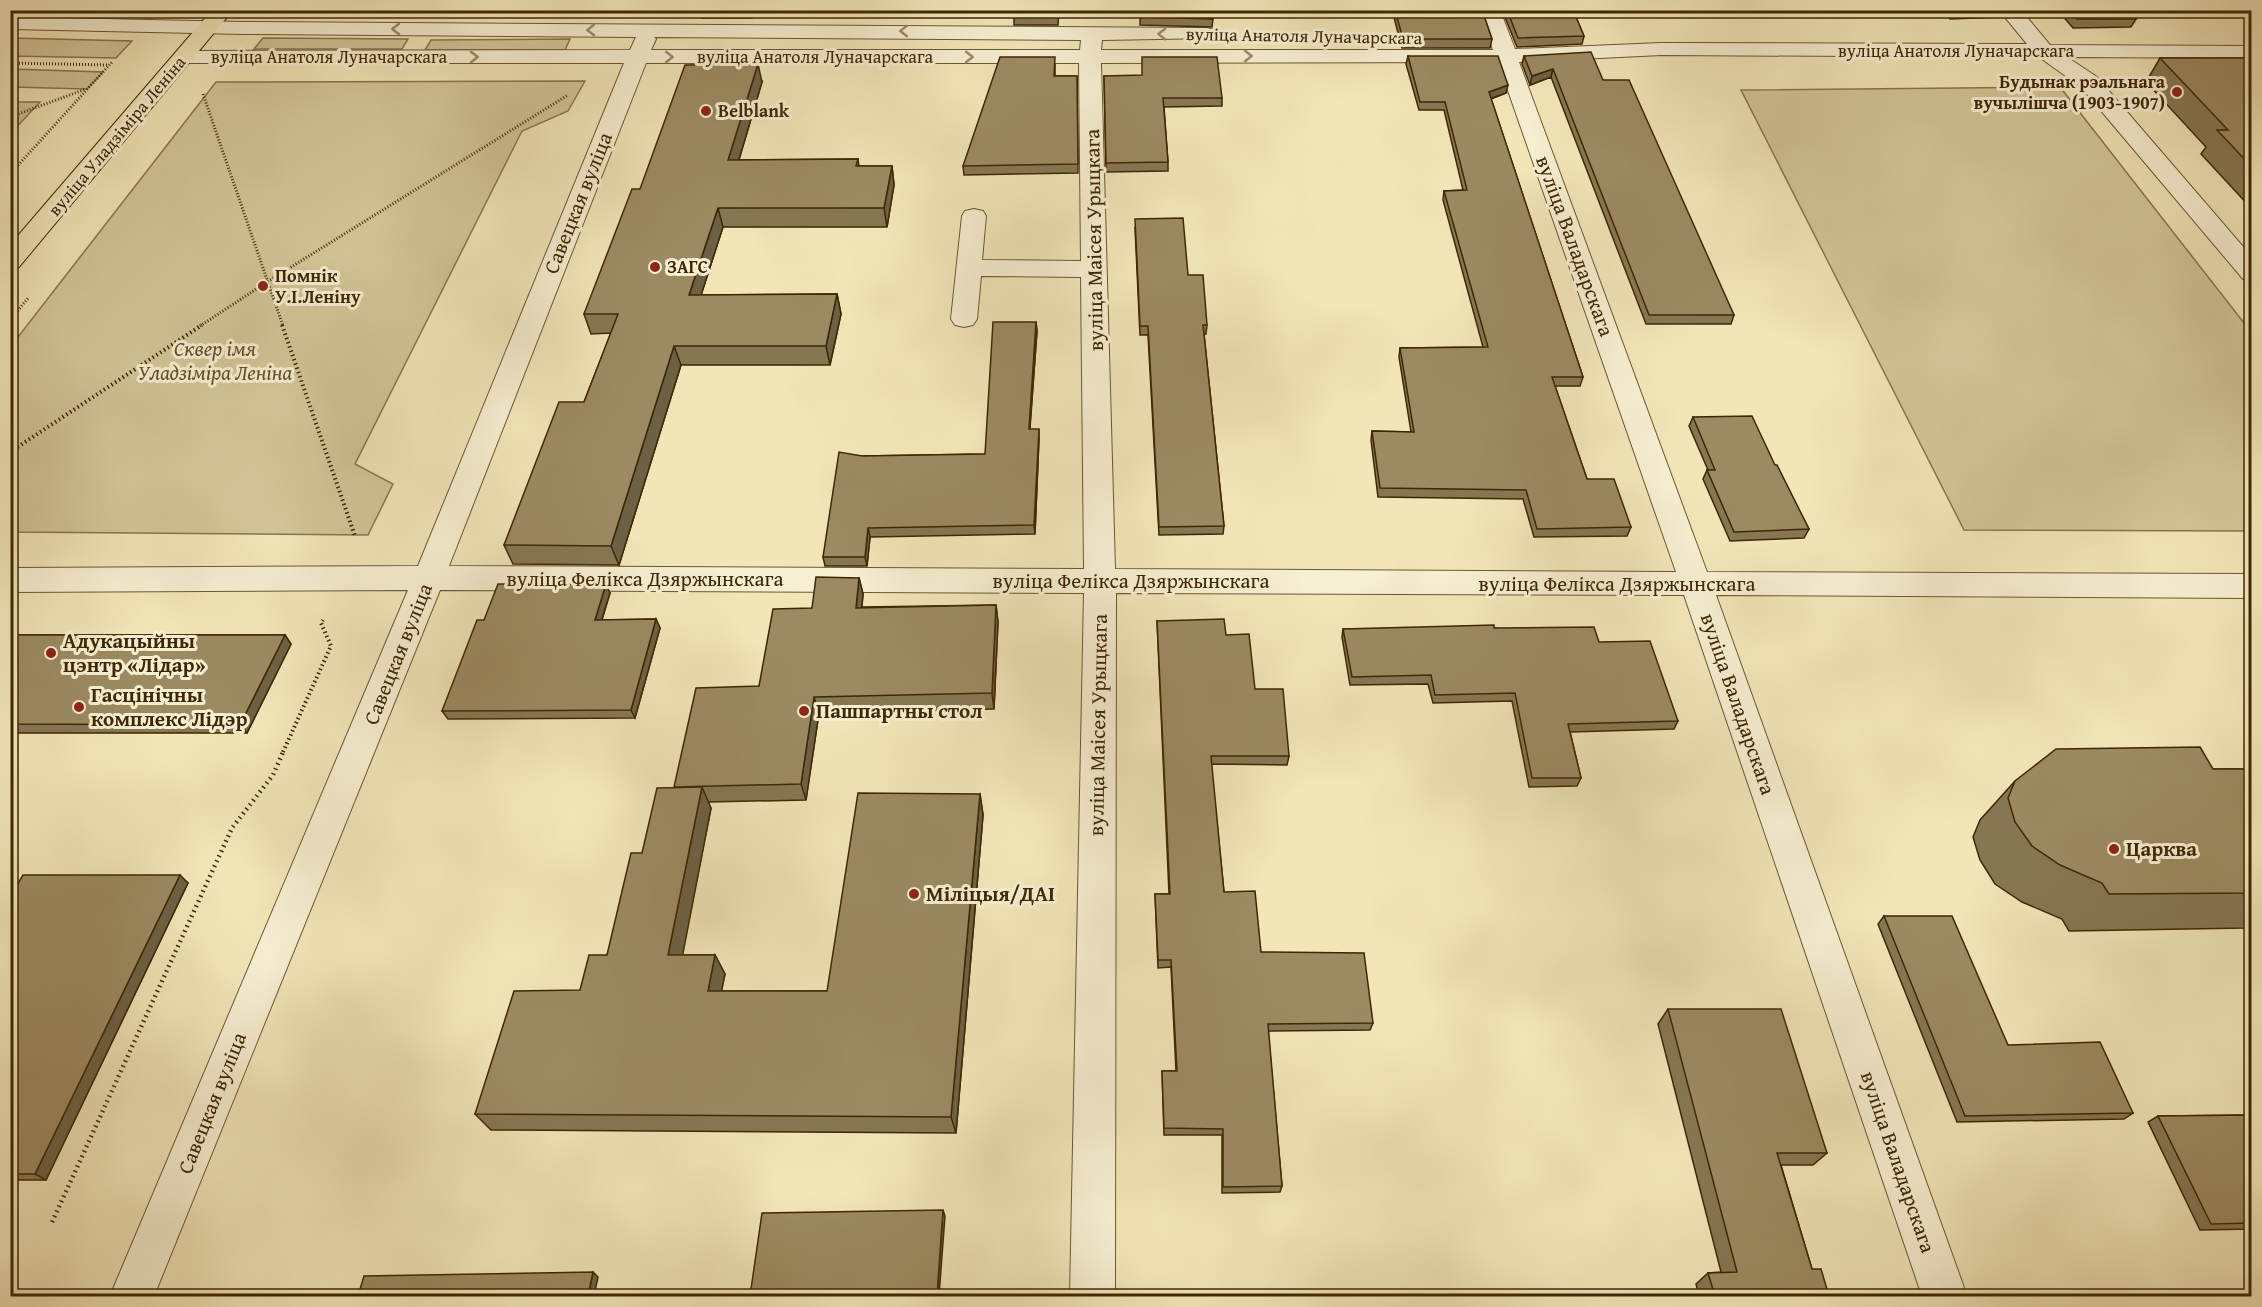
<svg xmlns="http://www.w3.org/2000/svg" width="2262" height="1307" viewBox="0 0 2262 1307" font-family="'Gentium Book Plus',serif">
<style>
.green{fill:#d3c69a;stroke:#88764f;stroke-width:1.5}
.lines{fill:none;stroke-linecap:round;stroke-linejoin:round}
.minor-casing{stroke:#6b5731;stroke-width:2}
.major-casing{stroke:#3e2704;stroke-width:2}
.path-far2{stroke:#3e2704;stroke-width:3;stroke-dasharray:1 2;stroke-linecap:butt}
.path-far1{stroke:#3e2704;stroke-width:4;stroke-dasharray:1.5 3;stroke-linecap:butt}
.path{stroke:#3e2704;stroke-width:4.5;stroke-dasharray:1.5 4;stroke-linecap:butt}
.minor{fill:#f7efd2;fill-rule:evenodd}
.major{fill:#f2e6b9;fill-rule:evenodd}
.wall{fill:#867754;stroke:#3e2704;stroke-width:1.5}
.shaded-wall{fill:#6d6145;stroke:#3e2704;stroke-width:1.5}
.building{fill:#9c8a62;stroke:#3e2704;stroke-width:1.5}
.oneway{stroke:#9a8b6b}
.poi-dot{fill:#8f2418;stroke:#f7efd2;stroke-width:2}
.labels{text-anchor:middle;stroke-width:6;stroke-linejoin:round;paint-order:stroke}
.far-street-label{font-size:18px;fill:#3e2704;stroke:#f7efd2}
.far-poi-label{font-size:18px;font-weight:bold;fill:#3e2704;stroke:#f7efd2;text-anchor:start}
.street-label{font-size:21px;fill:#3e2704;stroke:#f7efd2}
.park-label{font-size:21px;font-style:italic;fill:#634f2a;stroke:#f7efd2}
.poi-label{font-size:21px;font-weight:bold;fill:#3e2704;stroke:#f7efd2;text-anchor:start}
</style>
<rect width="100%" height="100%" fill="#f2e6b9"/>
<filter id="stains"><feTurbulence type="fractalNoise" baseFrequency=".00333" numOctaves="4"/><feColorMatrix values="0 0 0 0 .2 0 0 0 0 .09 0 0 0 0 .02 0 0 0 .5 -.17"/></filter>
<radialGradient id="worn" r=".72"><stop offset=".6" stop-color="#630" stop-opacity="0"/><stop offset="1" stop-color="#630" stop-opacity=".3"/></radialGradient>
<path class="green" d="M 11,38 L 132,41 L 116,58 L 11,56 Z
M 263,38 L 408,39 L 402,49 L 254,49 Z
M 570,39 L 565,50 L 425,50 L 431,40 Z
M 11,69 L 103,72 L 87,89 L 11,87 Z
M 585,81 L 568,111 L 522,131 L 355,464 L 393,484 L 368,535 L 11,532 L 11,346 L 216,82 Z
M 2060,87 L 2251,332 L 2251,531 L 1964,530 L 1741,90 Z
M 11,102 L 40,102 L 11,133 L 10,102 Z"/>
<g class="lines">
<defs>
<path id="minor" d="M 1480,10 L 1500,10 L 1515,49 L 1661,43 L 2027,44 L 1999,10 L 2021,10 L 2050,45 L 2252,46 L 2252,58 L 2067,57 L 2097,77 L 2252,257 L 2252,282 L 2243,279 L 2081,87 L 2039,57 L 1661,55 L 1519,62 L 1707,572 L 2252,574 L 2252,598 L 1716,595 L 1967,1296 L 1922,1296 L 1684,595 L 1116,593 L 1115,1296 L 1070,1296 L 1084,593 L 440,590 L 154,1296 L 110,1296 L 408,590 L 10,592 L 10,568 L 418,566 L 624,63 L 185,63 L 177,62 L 174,57 L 177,52 L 185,51 L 630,50 L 636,37 L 243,34 L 10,29 L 10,17 L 243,22 L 1207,28 L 1214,30 L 1218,34 L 1214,38 L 1102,40 L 1101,50 L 1493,50 ZM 654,37 L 1081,40 L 1080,50 L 651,50 L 656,39 ZM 1498,62 L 1676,572 L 1115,569 L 1101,63 ZM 646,63 L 1079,63 L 1081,261 L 982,260 L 986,216 L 983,211 L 974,209 L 965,211 L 962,216 L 951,319 L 955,325 L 964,327 L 973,325 L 977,319 L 981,276 L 1081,277 L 1084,569 L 449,566 Z"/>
<path id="major" d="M 212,10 L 233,10 L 19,267 L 10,270 L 10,245 Z"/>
</defs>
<use href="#minor" class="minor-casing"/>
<use href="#major" class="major-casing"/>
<path class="path-far2" d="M 10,63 L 109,65
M 203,94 L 283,326
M 10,117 L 86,89
M 10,174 L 113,61
M 10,320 L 29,297
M 200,326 L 267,282 L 568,95"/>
<path class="path-far1" d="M 282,325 L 355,536
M 10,452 L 202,325
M 283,752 L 331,646 L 321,623 L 323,620"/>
<path class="path" d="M 52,1222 L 232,828 L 273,775 L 284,750"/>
<use href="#minor" class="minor"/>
<use href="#major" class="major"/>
</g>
<path class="wall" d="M 700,10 L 754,10 L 752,18 L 702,18 Z
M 1059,10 L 1058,25 L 1014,25 L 1014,16 Z
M 1140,10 L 1213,19 L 1212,27 L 1140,25 Z
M 1392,10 L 1482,10 L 1492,39 L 1490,48 L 1402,48 Z
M 1502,10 L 1573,10 L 1584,36 L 1582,44 L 1517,47 Z
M 1942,10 L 2005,10 L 2002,17 L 1950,19 Z
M 2024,10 L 2128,10 L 2136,19 L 2131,27 L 2073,28 L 2061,14 L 2029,16 Z
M 1408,56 L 1506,93 L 1491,99 L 1583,377 L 1580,386 L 1555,386 L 1587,479 L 1631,527 L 1627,536 L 1534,537 L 1523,499 L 1378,497 L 1371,440 L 1372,431 L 1411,432 L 1399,357 L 1400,348 L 1483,347 L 1443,200 L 1444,191 L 1463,190 L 1444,110 L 1419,110 L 1406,64 Z
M 1524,56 L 1603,80 L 1734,315 L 1731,324 L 1646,324 L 1551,77 L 1530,85 L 1522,64 Z
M 2160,58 L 2252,58 L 2252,209 L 2201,154 L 2206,147 L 2146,82 Z
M 1055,65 L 1055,76 L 1077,76 L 1078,173 L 964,175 L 963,166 Z
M 1104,76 L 1222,98 L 1222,106 L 1164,107 L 1168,162 L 1168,171 L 1106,172 Z
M 762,82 L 739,160 L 858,159 L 859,166 L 892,166 L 894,185 L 887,227 L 723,227 L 701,295 L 837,294 L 841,314 L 830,365 L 681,365 L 619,565 L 513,564 L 504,545 L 584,402 L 611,333 L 591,334 L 584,314 L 640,189 Z
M 1135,228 L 1188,275 L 1207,325 L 1206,334 L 1204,334 L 1224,526 L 1223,534 L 1159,535 L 1148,335 L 1140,335 Z
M 1036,322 L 1037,331 L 1030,429 L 1039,438 L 1035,534 L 870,537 L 867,566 L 825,566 L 823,557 L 862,456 L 985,454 Z
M 1693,417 L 1775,465 L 1809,529 L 1804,538 L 1730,541 L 1703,479 L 1707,470 L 1708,470 L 1689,426 Z
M 859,578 L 863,594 L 862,607 L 996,605 L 998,622 L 994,709 L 819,713 L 806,800 L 708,802 L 711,808 L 682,955 L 715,955 L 725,974 L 721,991 L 827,991 L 980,794 L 983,815 L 956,1133 L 491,1130 L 475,1114 L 580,990 L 607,955 L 642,853 L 674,788 L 759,686 L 812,608 Z
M 610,593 L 602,620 L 656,619 L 660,628 L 635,718 L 448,719 L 442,711 L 484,620 Z
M 1157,621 L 1255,689 L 1289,756 L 1287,765 L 1211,764 L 1224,892 L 1261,952 L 1373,1023 L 1370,1030 L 1268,1031 L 1282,1186 L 1280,1192 L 1222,1193 L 1222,1135 L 1164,1135 L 1162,1071 L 1176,1071 L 1171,967 L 1158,968 L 1155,894 L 1169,894 Z
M 1494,628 L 1599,642 L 1678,721 L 1674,729 L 1570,732 L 1581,778 L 1577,786 L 1529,787 L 1512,701 L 1433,703 L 1428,684 L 1350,685 L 1342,637 L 1343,629 Z
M 10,635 L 285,635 L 291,644 L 247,733 L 10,733 Z
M 2213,769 L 2252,769 L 2252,924 L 2246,928 L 2069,931 L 2062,919 L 2022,902 L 1995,884 L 1980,860 L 1973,837 L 1980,820 L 2015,781 Z
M 188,883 L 46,1180 L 10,1180 L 10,897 Z
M 1884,916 L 2008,1045 L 2133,1113 L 2124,1119 L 1957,1122 L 1878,924 Z
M 1668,1009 L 1827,1153 L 1813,1165 L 1781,1165 L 1812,1269 L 1829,1296 L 1699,1296 L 1696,1284 L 1708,1273 L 1721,1272 L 1658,1024 Z
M 2252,1115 L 2252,1229 L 2200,1230 L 2148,1122 L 2158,1116 Z"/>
<path class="shaded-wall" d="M 750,10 L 754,10 L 752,18 Z
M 758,64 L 762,82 L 733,179 L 728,160 Z
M 1553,69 L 1551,77 L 1530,85 L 1532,76 Z
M 1508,85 L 1506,93 L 1487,100 L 1489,92 Z
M 892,166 L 894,185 L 887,227 L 884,208 Z
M 718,208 L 723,227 L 695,314 L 689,295 Z
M 837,294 L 841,314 L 830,365 L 826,346 Z
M 1036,322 L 1037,331 L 1029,438 L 1029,429 Z
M 674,346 L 681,365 L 619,565 L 611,546 Z
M 1039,429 L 1039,438 L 1035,534 L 1034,525 Z
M 868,528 L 870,537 L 867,566 L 865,557 Z
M 859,578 L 863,594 L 860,624 L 856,608 Z
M 606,584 L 610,593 L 599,628 L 595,620 Z
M 996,605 L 998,622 L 994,709 L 992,693 Z
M 656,619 L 660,628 L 635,718 L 631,710 Z
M 285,635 L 291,644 L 247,733 L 240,725 Z
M 814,697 L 819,713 L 806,800 L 801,784 Z
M 702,787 L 711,808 L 679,974 L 668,955 Z
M 980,794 L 983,815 L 956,1133 L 951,1117 Z
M 180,875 L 188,883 L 46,1180 L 35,1174 Z
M 715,955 L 725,974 L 718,1009 L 708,991 Z
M 943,1210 L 945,1216 L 939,1296 L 937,1296 Z
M 593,1272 L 598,1277 L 594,1296 L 588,1296 Z"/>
<path class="building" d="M 1016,10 L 1058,10 L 1058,16 L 1014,16 Z
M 1140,10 L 1212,10 L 1213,19 L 1140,17 Z
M 1395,10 L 1482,10 L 1492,39 L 1403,39 Z
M 1507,10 L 1573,10 L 1584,36 L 1518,38 Z
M 2069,10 L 2128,10 L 2136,19 L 2077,19 Z
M 1591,52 L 1603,80 L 1629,80 L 1734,315 L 1649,315 L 1553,69 L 1532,76 L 1524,56 Z
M 1408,56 L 1498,56 L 1508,85 L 1489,92 L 1583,377 L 1552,377 L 1587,479 L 1614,479 L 1631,527 L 1537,529 L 1526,490 L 1380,488 L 1372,431 L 1414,432 L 1400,348 L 1488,347 L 1444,191 L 1467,190 L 1445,102 L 1420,102 Z
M 1000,57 L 1055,57 L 1054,76 L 1077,76 L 1078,164 L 963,166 Z
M 1142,57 L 1217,57 L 1222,98 L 1163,98 L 1168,162 L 1106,163 L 1104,76 L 1142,75 Z
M 2160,58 L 2252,58 L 2252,167 L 2217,130 L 2228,130 Z
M 758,64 L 728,160 L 858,159 L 856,166 L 892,166 L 884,208 L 718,208 L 689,295 L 837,294 L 826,346 L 674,346 L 611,546 L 504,545 L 559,402 L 584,402 L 618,314 L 584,314 L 632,189 L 640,189 L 685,65 Z
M 1183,218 L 1188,275 L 1203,275 L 1207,325 L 1203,325 L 1224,526 L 1159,527 L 1148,326 L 1140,326 L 1135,219 Z
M 993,322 L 1036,322 L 1029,429 L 1039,429 L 1034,525 L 868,528 L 865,557 L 823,557 L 839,452 L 862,456 L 985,454 Z
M 1752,416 L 1775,465 L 1777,465 L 1809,529 L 1734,532 L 1707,470 L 1715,470 L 1693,417 Z
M 816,577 L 859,578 L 856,608 L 996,605 L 992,693 L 814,697 L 801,784 L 674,787 L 696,688 L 759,686 L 773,609 L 812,608 Z
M 498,584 L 606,584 L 595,620 L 656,619 L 631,710 L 442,711 L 477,620 L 484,620 Z
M 1224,619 L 1226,635 L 1249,634 L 1255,689 L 1283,689 L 1289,756 L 1211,756 L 1224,892 L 1255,891 L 1261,952 L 1364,953 L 1373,1023 L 1268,1024 L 1282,1186 L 1223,1187 L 1223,1129 L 1164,1128 L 1162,1071 L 1177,1071 L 1171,960 L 1158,960 L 1155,894 L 1170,894 L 1157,621 Z
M 1494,625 L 1494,628 L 1594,627 L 1599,642 L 1650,641 L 1678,721 L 1568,724 L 1581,778 L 1532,778 L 1515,693 L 1435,695 L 1431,675 L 1352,677 L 1343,629 Z
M 10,635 L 285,635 L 240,725 L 10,724 Z
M 2200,747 L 2213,769 L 2252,769 L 2252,893 L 2109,894 L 2102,883 L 2060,865 L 2032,846 L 2015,822 L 2008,798 L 2015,781 L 2056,749 Z
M 702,787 L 668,955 L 715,955 L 708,991 L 827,991 L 858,793 L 980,794 L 951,1117 L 475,1114 L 514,991 L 580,990 L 589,955 L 607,955 L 631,853 L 642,853 L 657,788 Z
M 23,875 L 180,875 L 35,1174 L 10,1174 L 10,897 Z
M 1884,916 L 1952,916 L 2008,1045 L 2100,1042 L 2133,1113 L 1965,1116 Z
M 1668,1009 L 1781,1009 L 1827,1153 L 1777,1153 L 1812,1269 L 1821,1269 L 1829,1296 L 1715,1296 L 1708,1273 L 1737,1272 Z
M 2252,1115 L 2252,1223 L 2211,1224 L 2158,1116 Z
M 943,1210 L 937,1296 L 750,1296 L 762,1213 Z
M 593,1272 L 588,1296 L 358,1296 L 364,1276 Z"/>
<defs><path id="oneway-chevron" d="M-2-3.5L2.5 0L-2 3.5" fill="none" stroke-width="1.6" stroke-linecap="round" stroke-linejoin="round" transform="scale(1.5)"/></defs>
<g class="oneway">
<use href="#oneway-chevron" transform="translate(396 29) rotate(-180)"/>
<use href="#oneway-chevron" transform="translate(591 30) rotate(179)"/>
<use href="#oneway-chevron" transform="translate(904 31) rotate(-180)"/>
<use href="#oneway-chevron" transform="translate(1162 34) rotate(-179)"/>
<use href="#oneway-chevron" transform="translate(1248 56)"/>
<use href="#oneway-chevron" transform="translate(474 57)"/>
<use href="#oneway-chevron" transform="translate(669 57)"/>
<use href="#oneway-chevron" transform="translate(969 57)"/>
</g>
<g class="poi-dot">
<circle cx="2177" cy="92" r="6"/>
<circle cx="706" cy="111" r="6"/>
<circle cx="655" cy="267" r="6"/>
<circle cx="263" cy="286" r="6"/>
<circle cx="51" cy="653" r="6"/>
<circle cx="79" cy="707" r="6"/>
<circle cx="804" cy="711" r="6"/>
<circle cx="2114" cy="849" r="6"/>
<circle cx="914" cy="894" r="6"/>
</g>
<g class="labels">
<g class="far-street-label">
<text transform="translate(1304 36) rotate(1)" y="6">вуліца Анатоля Луначарскага</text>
<text x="1956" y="57">вуліца Анатоля Луначарскага</text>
<text x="329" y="63">вуліца Анатоля Луначарскага</text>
<text x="815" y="63">вуліца Анатоля Луначарскага</text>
<text transform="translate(117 136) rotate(-50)" y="6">вуліца Уладзіміра Леніна</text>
</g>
<g class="far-poi-label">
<text x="2165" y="88" text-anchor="end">Будынак рэальнага<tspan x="2165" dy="21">вучылішча (1903-1907)</tspan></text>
<text x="718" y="117">Belblank</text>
<text x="667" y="273">ЗАГС</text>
<text x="275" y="282">Помнік<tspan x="275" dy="21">У.І.Леніну</tspan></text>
</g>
<g class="street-label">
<text transform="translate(578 203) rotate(-68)" y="7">Савецкая вуліца</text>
<text transform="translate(1094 240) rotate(-91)" y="7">вуліца Маісея Урыцкага</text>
<text transform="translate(1575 246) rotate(70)" y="7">вуліца Валадарскага</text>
<text x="645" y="586">вуліца Фелікса Дзяржынскага</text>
<text x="1131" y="588">вуліца Фелікса Дзяржынскага</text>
<text x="1617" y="591">вуліца Фелікса Дзяржынскага</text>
<text transform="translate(398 654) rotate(-68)" y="7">Савецкая вуліца</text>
<text transform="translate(1738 704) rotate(71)" y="7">вуліца Валадарскага</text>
<text transform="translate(1098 725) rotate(-89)" y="7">вуліца Маісея Урыцкага</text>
<text transform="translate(212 1103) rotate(-68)" y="7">Савецкая вуліца</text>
<text transform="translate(1898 1162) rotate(71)" y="7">вуліца Валадарскага</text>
</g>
<g class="park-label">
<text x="215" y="356">Сквер імя<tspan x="215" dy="24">Уладзіміра Леніна</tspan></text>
</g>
<g class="poi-label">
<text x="63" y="648">Адукацыйны<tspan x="63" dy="24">цэнтр «Лідар»</tspan></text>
<text x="91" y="702">Гасцінічны<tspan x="91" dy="24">комплекс Лідэр</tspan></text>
<text x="816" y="718">Пашпартны стол</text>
<text x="2126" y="856">Царква</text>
<text x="926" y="901">Міліцыя/ДАІ</text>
</g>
</g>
<rect width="2262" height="1307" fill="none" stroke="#f2e6b9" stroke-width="36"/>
<rect x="12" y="12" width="2238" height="1283" fill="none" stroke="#3e2704" stroke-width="3"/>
<rect x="18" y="18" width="2226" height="1271" fill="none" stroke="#3e2704" stroke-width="1.5"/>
<rect width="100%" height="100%" filter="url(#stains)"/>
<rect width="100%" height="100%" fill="url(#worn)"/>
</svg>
